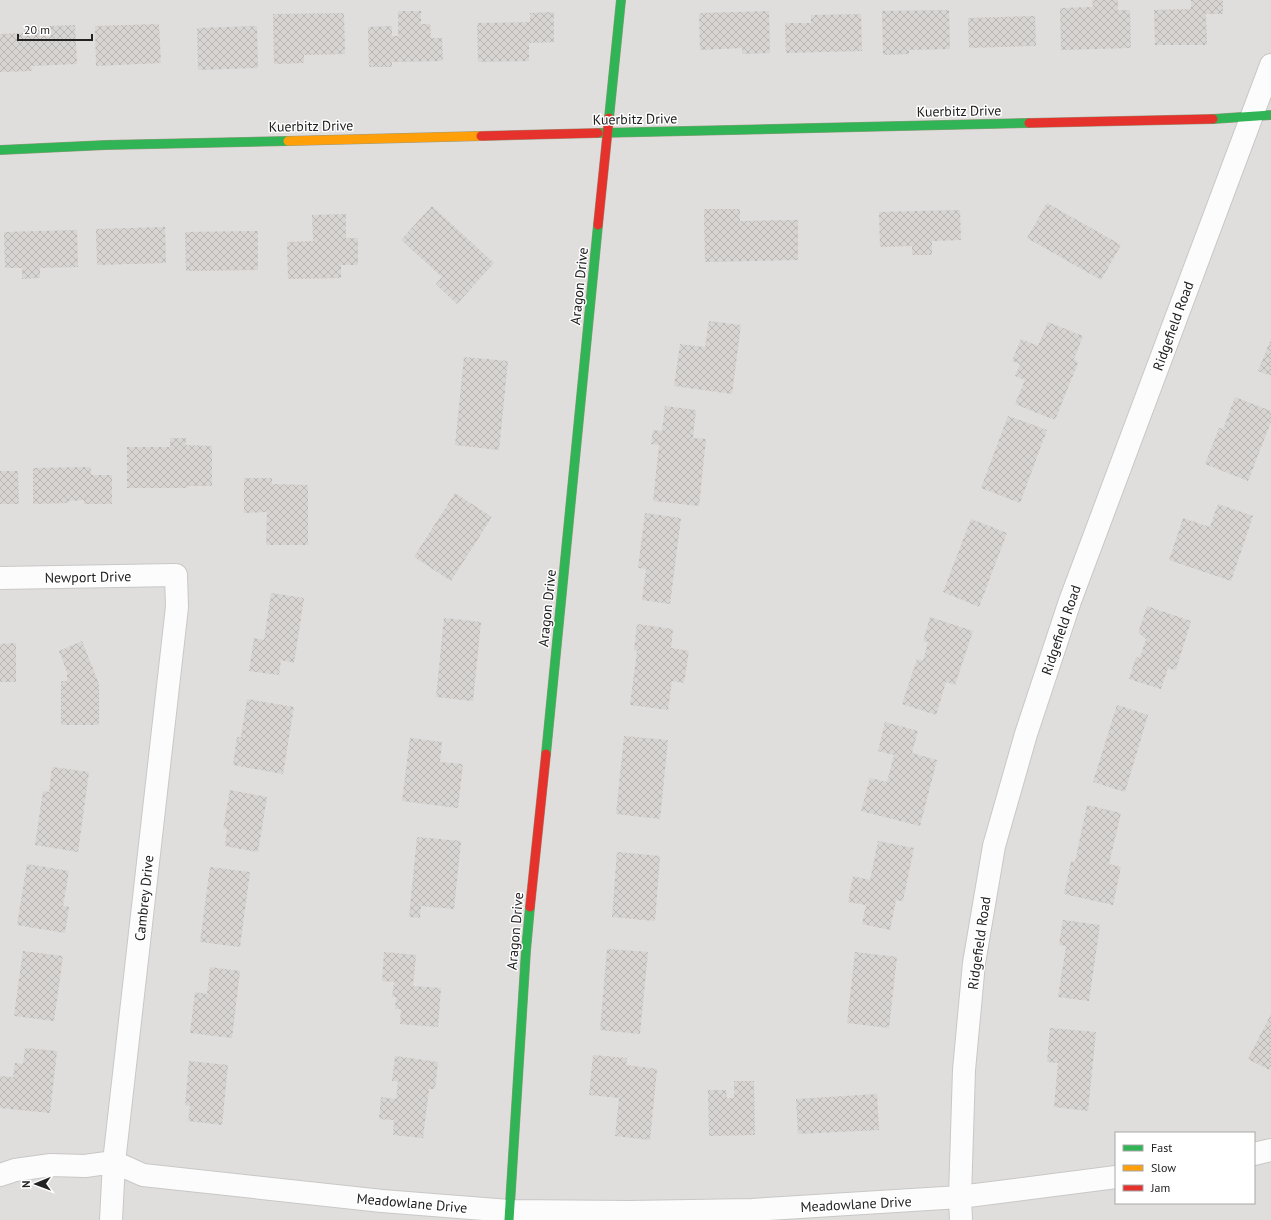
<svg xmlns="http://www.w3.org/2000/svg" width="1271" height="1220" viewBox="0 0 1271 1220" font-family="'PT Sans',sans-serif">
<style>
.residential{fill:#dfdedc;fill-rule:evenodd}
.building{fill:url(#building-cross-hatch)}
.lines{fill:none;stroke-linecap:round;stroke-linejoin:round}
.street-casing{stroke:#c9c8c7;stroke-width:24}
.fast-casing{stroke:#999a82;stroke-width:10}
.slow-casing{stroke:#999a82;stroke-width:10}
.jam-casing{stroke:#999a82;stroke-width:10}
.street{stroke:#fdfcfc;stroke-width:22}
.fast{stroke:#30b455;stroke-width:9}
.slow{stroke:#ff9f0a;stroke-width:9}
.jam{stroke:#e5322d;stroke-width:9}
.labels{text-anchor:middle;stroke-width:3;stroke-linejoin:round;paint-order:stroke}
.street-label{font-size:14px;fill:#222;stroke:#fff}
</style>
<defs>
<pattern id="building-cross-hatch" width="8" height="8" patternUnits="userSpaceOnUse"><rect width="8" height="8" fill="#d7d4d2"/><path d="M0 0l8 8M0 8l8-8" fill="none" stroke="#b8b6b4"/></pattern>
</defs>
<rect width="100%" height="100%" fill="#f0eeeb"/>
<path class="residential" d="M 0,0 L 1271,0 L 1271,1220 L 0,1220 ZM 1116,1133 L 1254,1133 L 1254,1203 L 1116,1203 Z"/>
<path class="building" d="M 1092,0 L 1118,0 L 1118,10 L 1130,10 L 1131,48 L 1061,50 L 1060,8 L 1093,7 Z
M 1191,0 L 1223,0 L 1223,14 L 1206,14 L 1207,45 L 1155,45 L 1154,10 L 1191,9 Z
M 949,10 L 950,49 L 909,50 L 909,54 L 883,55 L 882,11 Z
M 398,11 L 421,11 L 421,24 L 430,24 L 431,38 L 442,38 L 443,61 L 392,62 L 392,67 L 369,67 L 368,27 L 392,26 L 392,36 L 398,36 Z
M 769,11 L 770,53 L 742,54 L 742,48 L 700,50 L 699,13 Z
M 554,12 L 554,42 L 529,43 L 529,61 L 478,62 L 477,23 L 530,22 L 530,13 Z
M 344,13 L 345,54 L 304,55 L 304,63 L 274,64 L 273,14 Z
M 861,14 L 862,51 L 786,53 L 785,23 L 811,23 L 811,15 Z
M 1035,16 L 1036,46 L 969,48 L 968,18 Z
M 159,24 L 161,63 L 96,66 L 95,26 Z
M 75,25 L 77,64 L 31,66 L 32,71 L 0,72 L 0,34 L 24,33 L 24,27 Z
M 257,26 L 258,68 L 198,70 L 197,28 Z
M 1047,203 L 1121,245 L 1101,280 L 1027,238 Z
M 432,206 L 494,263 L 457,304 L 436,284 L 442,277 L 401,240 Z
M 704,209 L 740,209 L 740,221 L 798,220 L 798,260 L 705,262 Z
M 960,210 L 961,240 L 932,241 L 932,255 L 912,255 L 912,246 L 880,247 L 879,212 Z
M 346,214 L 346,238 L 358,238 L 358,265 L 341,265 L 341,278 L 288,279 L 287,242 L 313,241 L 312,215 Z
M 165,227 L 166,263 L 97,265 L 96,229 Z
M 77,230 L 78,267 L 40,268 L 40,278 L 22,279 L 22,268 L 5,268 L 4,232 Z
M 258,231 L 258,270 L 186,271 L 185,232 Z
M 709,321 L 741,325 L 732,394 L 674,386 L 680,344 L 705,347 Z
M 1048,322 L 1083,336 L 1074,359 L 1078,363 L 1055,420 L 1015,404 L 1025,380 L 1015,376 L 1020,364 L 1012,361 L 1021,339 L 1038,346 Z
M 1271,339 L 1271,376 L 1258,371 Z
M 464,357 L 508,361 L 499,450 L 455,445 Z
M 1235,397 L 1271,411 L 1271,422 L 1248,481 L 1205,464 L 1219,428 L 1223,429 Z
M 665,406 L 696,410 L 693,438 L 706,439 L 699,506 L 653,501 L 659,445 L 651,444 L 653,430 L 662,431 Z
M 1008,416 L 1047,430 L 1020,503 L 981,488 Z
M 170,438 L 186,438 L 186,445 L 212,446 L 212,486 L 187,486 L 187,488 L 127,488 L 127,447 L 170,447 Z
M 91,467 L 91,475 L 112,475 L 112,504 L 84,504 L 84,500 L 69,501 L 69,503 L 33,504 L 33,468 Z
M 0,471 L 18,471 L 19,504 L 0,504 Z
M 244,478 L 272,478 L 272,484 L 308,485 L 308,545 L 266,545 L 267,512 L 244,513 Z
M 455,493 L 492,517 L 451,581 L 414,557 Z
M 1218,504 L 1253,516 L 1231,581 L 1169,560 L 1183,518 L 1210,527 Z
M 645,513 L 681,518 L 670,604 L 642,600 L 646,569 L 638,568 Z
M 971,519 L 1007,533 L 979,607 L 943,592 Z
M 271,593 L 304,598 L 294,663 L 281,660 L 279,675 L 249,671 L 254,638 L 264,640 Z
M 1147,606 L 1191,621 L 1176,670 L 1168,668 L 1161,689 L 1129,679 L 1136,657 L 1140,658 L 1146,639 L 1138,633 Z
M 930,617 L 973,631 L 955,685 L 946,682 L 936,715 L 902,704 L 917,659 L 923,661 L 928,642 L 923,641 Z
M 444,618 L 481,622 L 473,701 L 436,697 Z
M 637,624 L 673,629 L 671,648 L 689,651 L 684,683 L 672,681 L 668,710 L 630,705 L 637,651 L 634,650 Z
M 82,641 L 99,684 L 99,725 L 61,725 L 61,681 L 67,681 L 67,672 L 59,651 Z
M 16,643 L 16,682 L 0,682 L 0,644 Z
M 247,699 L 294,707 L 283,774 L 233,765 L 237,737 L 241,737 Z
M 1117,705 L 1148,715 L 1125,792 L 1093,782 Z
M 885,722 L 918,731 L 912,753 L 937,760 L 920,826 L 861,811 L 870,778 L 887,782 L 894,755 L 878,751 Z
M 624,736 L 668,740 L 660,819 L 616,814 Z
M 410,738 L 442,742 L 440,762 L 463,764 L 458,808 L 402,801 Z
M 52,767 L 89,772 L 78,852 L 35,845 L 43,791 L 49,792 Z
M 230,790 L 267,797 L 258,852 L 225,846 L 227,829 L 223,828 Z
M 1087,805 L 1121,813 L 1109,864 L 1121,867 L 1113,905 L 1064,894 L 1071,861 L 1075,862 Z
M 417,837 L 461,841 L 454,909 L 421,906 L 420,918 L 409,917 Z
M 878,841 L 914,848 L 903,901 L 896,900 L 890,930 L 862,924 L 866,905 L 848,902 L 853,876 L 870,880 Z
M 617,852 L 660,856 L 655,921 L 612,917 Z
M 27,864 L 69,871 L 63,906 L 69,907 L 65,933 L 17,925 Z
M 210,867 L 250,872 L 240,947 L 200,942 Z
M 1063,920 L 1100,925 L 1089,1001 L 1058,997 L 1066,946 L 1059,945 Z
M 607,949 L 648,952 L 640,1034 L 600,1030 Z
M 23,951 L 63,956 L 54,1021 L 14,1016 Z
M 384,952 L 416,955 L 413,986 L 441,988 L 438,1027 L 400,1024 L 401,1009 L 395,1009 L 396,997 L 392,997 L 394,982 L 382,981 Z
M 855,952 L 897,957 L 889,1028 L 847,1023 Z
M 210,967 L 240,971 L 232,1038 L 190,1033 L 195,992 L 207,994 Z
M 1271,1014 L 1271,1067 L 1269,1070 L 1248,1059 Z
M 1050,1028 L 1096,1032 L 1088,1111 L 1054,1107 L 1058,1063 L 1047,1062 Z
M 25,1048 L 57,1051 L 50,1113 L 0,1108 L 0,1076 L 13,1077 L 15,1063 L 23,1064 Z
M 593,1055 L 627,1058 L 626,1065 L 657,1069 L 650,1140 L 615,1136 L 619,1098 L 589,1095 Z
M 395,1056 L 438,1062 L 435,1089 L 429,1089 L 423,1138 L 393,1135 L 394,1120 L 379,1119 L 381,1097 L 396,1099 L 398,1081 L 392,1081 Z
M 189,1061 L 228,1065 L 222,1125 L 188,1121 L 190,1106 L 185,1105 Z
M 734,1081 L 754,1081 L 755,1135 L 709,1136 L 708,1090 L 726,1090 L 727,1098 L 734,1098 Z
M 877,1094 L 879,1130 L 798,1134 L 796,1099 Z"/>
<g class="lines">
<defs>
<path id="street" d="M 0,578 L 176,575 L 177,607 L 114,1162 L 111,1220
M 1254,1154 L 1271,1150
M 0,1175 L 15,1170 L 51,1165 L 85,1166 L 114,1162 L 143,1175 L 382,1201 L 509,1211 L 630,1212 L 752,1210 L 960,1197 L 1116,1177
M 961,1220 L 960,1197 L 964,1070 L 974,963 L 994,846 L 1026,734 L 1070,601 L 1271,65"/>
<path id="fast" d="M 609,118 L 621,0
M 1213,119 L 1271,115
M 598,133 L 1029,123
M 0,150 L 106,145 L 288,141
M 546,754 L 598,225
M 509,1220 L 526,950 L 530,907"/>
<path id="slow" d="M 288,141 L 481,136"/>
<path id="jam" d="M 1029,123 L 1213,119
M 481,136 L 598,133
M 598,225 L 609,118
M 530,907 L 546,754"/>
</defs>
<use href="#street" class="street-casing"/>
<use href="#fast" class="fast-casing"/>
<use href="#slow" class="slow-casing"/>
<use href="#jam" class="jam-casing"/>
<use href="#street" class="street"/>
<use href="#fast" class="fast"/>
<use href="#slow" class="slow"/>
<use href="#jam" class="jam"/>
</g>
<g class="labels">
<g class="street-label">
<text transform="translate(959 111) rotate(-1)" y="5">Kuerbitz Drive</text>
<text transform="translate(635 119) rotate(-1)" y="5">Kuerbitz Drive</text>
<text transform="translate(311 126) rotate(-1)" y="5">Kuerbitz Drive</text>
<text transform="translate(579 286) rotate(-84)" y="5">Aragon Drive</text>
<text transform="translate(1173 326) rotate(-70)" y="5">Ridgefield Road</text>
<text transform="translate(88 577) rotate(-1)" y="5">Newport Drive</text>
<text transform="translate(547 608) rotate(-84)" y="5">Aragon Drive</text>
<text transform="translate(1061 630) rotate(-71)" y="5">Ridgefield Road</text>
<text transform="translate(144 898) rotate(-84)" y="5">Cambrey Drive</text>
<text transform="translate(515 931) rotate(-85)" y="5">Aragon Drive</text>
<text transform="translate(979 943) rotate(-82)" y="5">Ridgefield Road</text>
<text transform="translate(412 1203) rotate(5)" y="5">Meadowlane Drive</text>
<text transform="translate(856 1204) rotate(-3)" y="5">Meadowlane Drive</text>
</g>
</g>
<rect x="1115" y="1132" width="140" height="72" fill="#ffffff" stroke="#a7a7a7"/>
<rect x="1123" y="1145" width="20" height="6" fill="#30b455" stroke="#a7a7a7"/>
<text x="1151" y="1152" font-size="12" fill="#222222">Fast</text>
<rect x="1123" y="1165" width="20" height="6" fill="#ff9f0a" stroke="#a7a7a7"/>
<text x="1151" y="1172" font-size="12" fill="#222222">Slow</text>
<rect x="1123" y="1185" width="20" height="6" fill="#e5322d" stroke="#a7a7a7"/>
<text x="1151" y="1192" font-size="12" fill="#222222">Jam</text>
<g transform="translate(36 1184) rotate(269)" stroke="#ffffff" stroke-width="3" paint-order="stroke">
<path d="M0-3L7 15L0 10L-7 15Z" fill="#222222"/>
<text y="-6" font-size="11" font-weight="bold" text-anchor="middle" fill="#222222">N</text>
</g>
<path d="M18 34v6h74v-6" fill="none" stroke="#222222" stroke-width="2"/>
<text x="24" y="34" font-size="12" fill="#222222" stroke="#ffffff" stroke-width="3" paint-order="stroke">20 m</text>
</svg>
